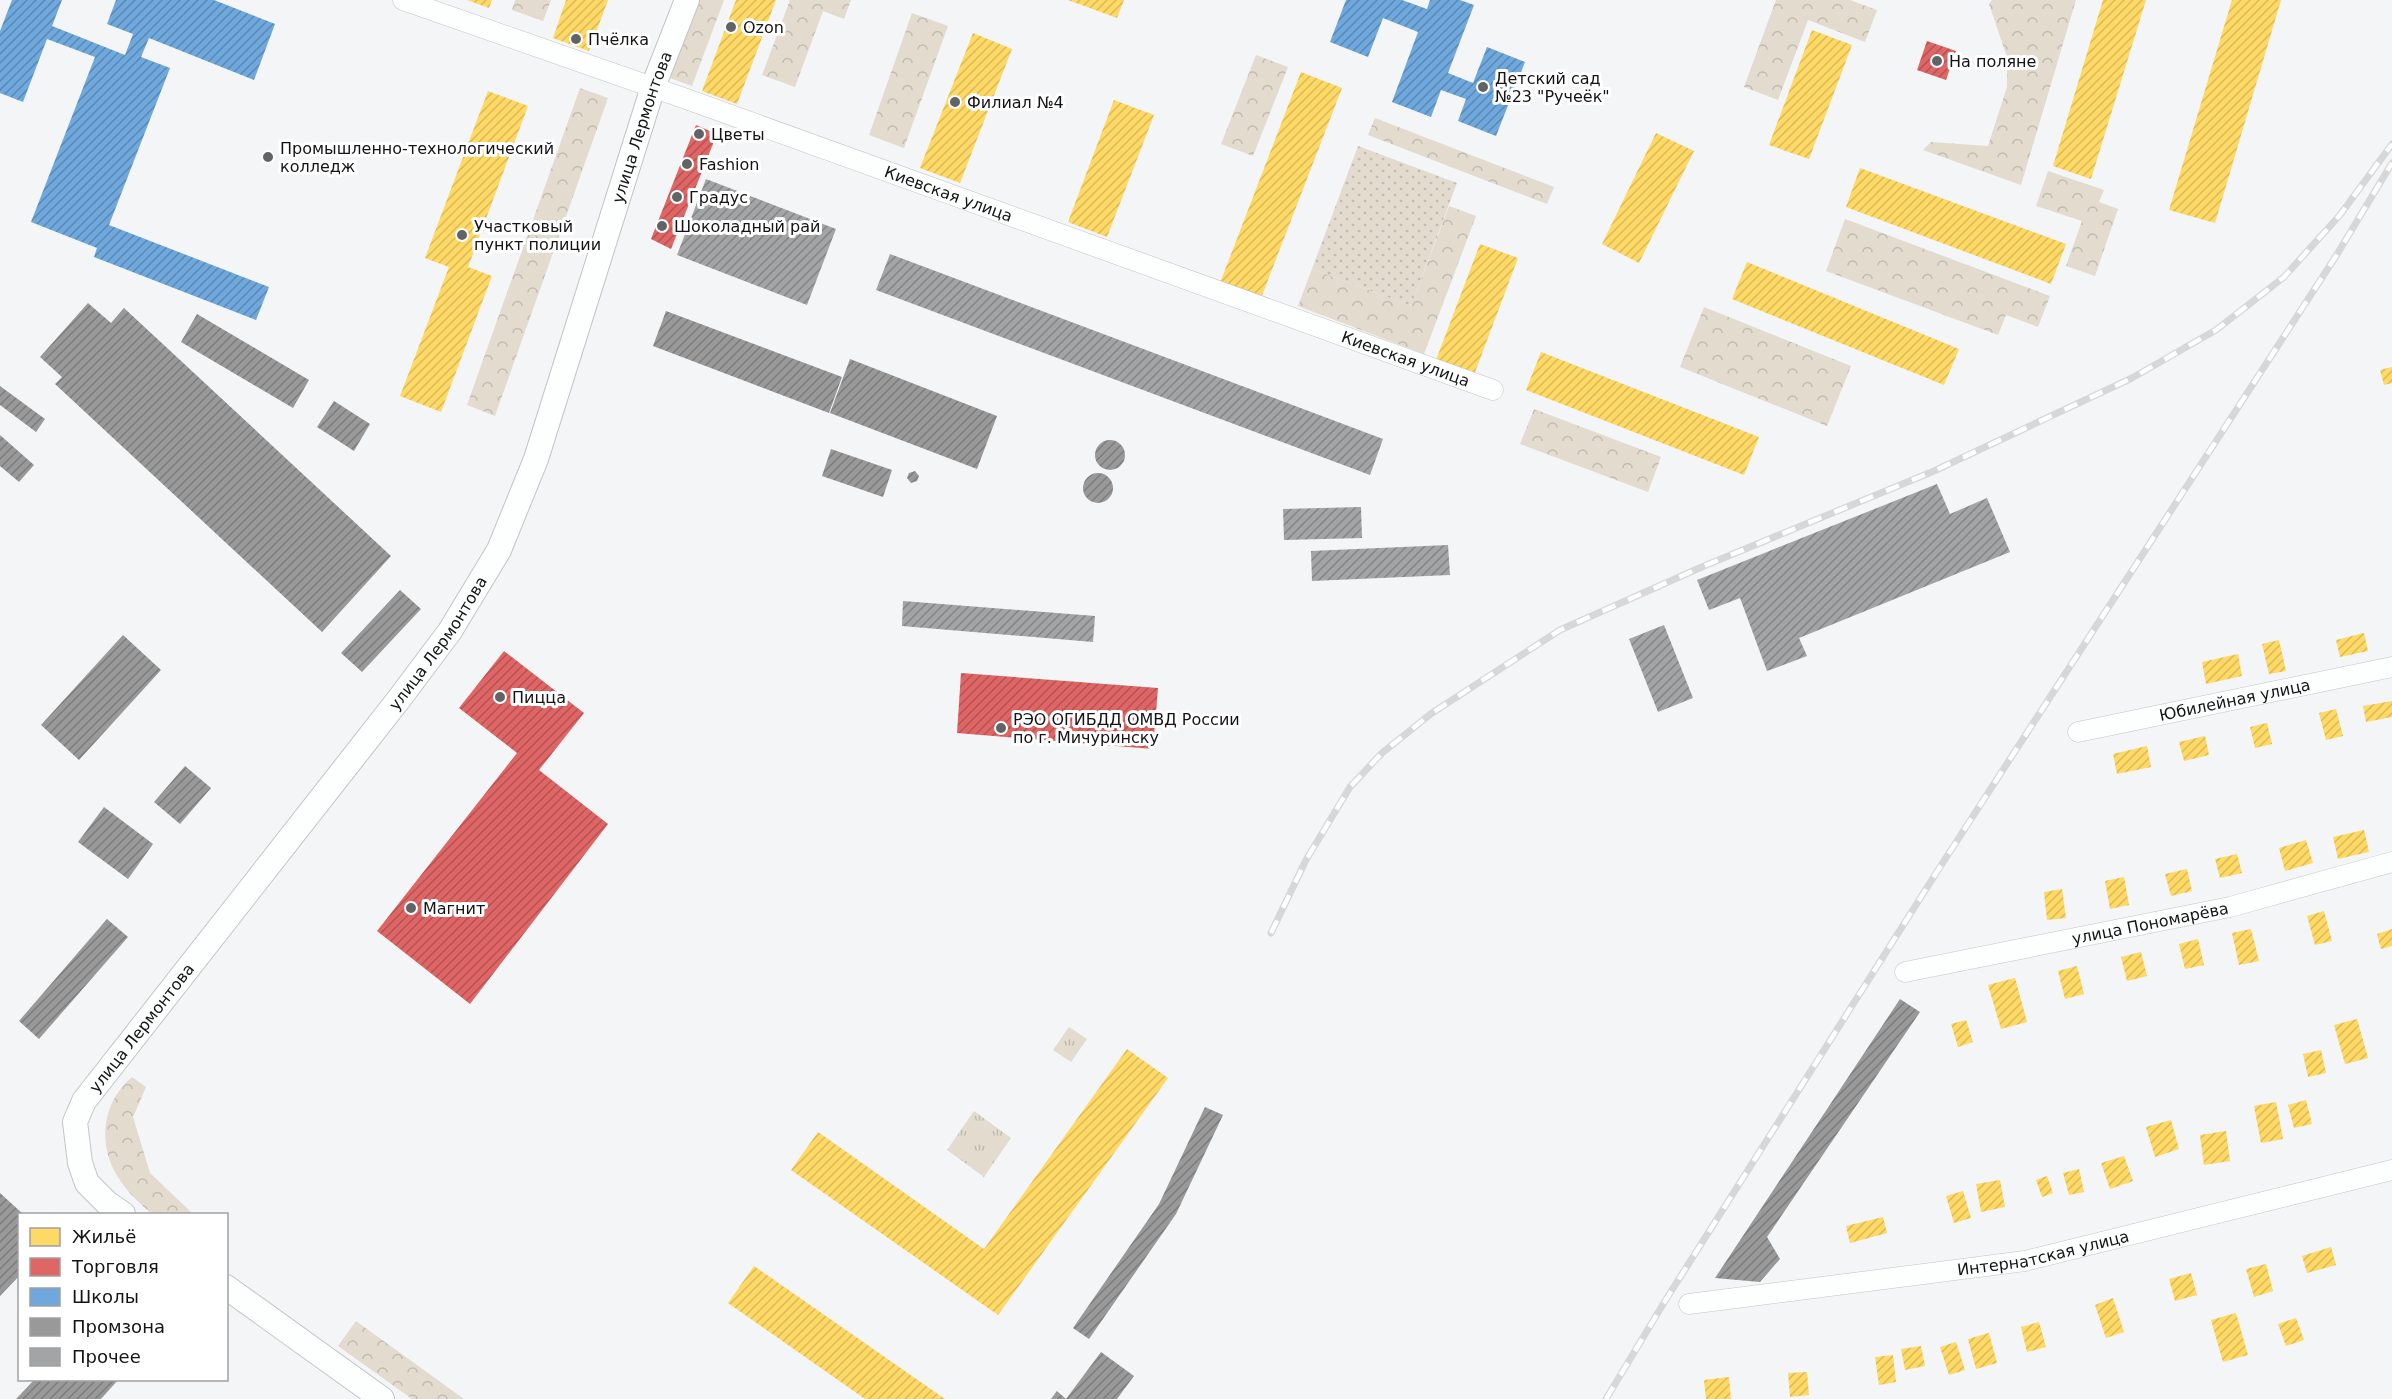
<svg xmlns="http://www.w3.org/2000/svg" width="2392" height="1399" viewBox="0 0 2392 1399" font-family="'DejaVu Sans',sans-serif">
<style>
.grass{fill:url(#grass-dots)}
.forest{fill:url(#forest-crowns)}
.park{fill:url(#park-tufts)}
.homes{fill:url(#homes-hatch)}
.shops{fill:url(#shops-hatch)}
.schools{fill:url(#schools-hatch)}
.industry{fill:url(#industry-hatch)}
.building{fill:url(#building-hatch)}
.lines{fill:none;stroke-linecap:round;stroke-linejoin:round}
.minor-casing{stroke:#c3c4c6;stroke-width:21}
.tertiary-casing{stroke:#c3c4c6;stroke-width:26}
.minor{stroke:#fdfefe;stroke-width:20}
.tertiary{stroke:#fdfefe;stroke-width:24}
.rail-casing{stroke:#d7d7d8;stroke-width:7}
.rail{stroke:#fff;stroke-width:4.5;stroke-dasharray:14;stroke-linecap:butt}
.poi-dot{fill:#626365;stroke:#fff;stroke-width:2}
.labels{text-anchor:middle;stroke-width:6;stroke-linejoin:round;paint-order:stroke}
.poi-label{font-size:16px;fill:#141416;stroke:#fff;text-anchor:start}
.street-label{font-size:16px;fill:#141416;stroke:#fff}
</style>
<defs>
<pattern id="grass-dots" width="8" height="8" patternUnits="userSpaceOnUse" patternTransform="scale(1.5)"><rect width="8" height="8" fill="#e2dbce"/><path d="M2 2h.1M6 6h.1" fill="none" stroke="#c1bbb0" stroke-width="1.8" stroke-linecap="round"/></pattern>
<pattern id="forest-crowns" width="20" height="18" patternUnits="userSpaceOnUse" patternTransform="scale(1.5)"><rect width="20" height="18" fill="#e2dbce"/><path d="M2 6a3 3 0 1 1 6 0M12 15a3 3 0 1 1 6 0" fill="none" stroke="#c1bbb0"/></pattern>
<pattern id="park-tufts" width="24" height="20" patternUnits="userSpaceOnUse" patternTransform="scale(1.5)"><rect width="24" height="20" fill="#e2dbce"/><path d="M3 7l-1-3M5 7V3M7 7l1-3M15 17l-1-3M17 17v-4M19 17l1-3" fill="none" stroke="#c1bbb0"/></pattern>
<pattern id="homes-hatch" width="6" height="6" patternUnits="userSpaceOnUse" patternTransform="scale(1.5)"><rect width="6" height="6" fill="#ffd966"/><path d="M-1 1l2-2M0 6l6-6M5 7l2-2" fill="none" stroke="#dab958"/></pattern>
<pattern id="shops-hatch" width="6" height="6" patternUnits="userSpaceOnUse" patternTransform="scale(1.5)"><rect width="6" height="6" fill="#e06666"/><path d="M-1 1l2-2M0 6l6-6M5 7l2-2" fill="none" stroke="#b45353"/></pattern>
<pattern id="schools-hatch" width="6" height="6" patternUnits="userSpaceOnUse" patternTransform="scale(1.5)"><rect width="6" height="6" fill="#6fa8dc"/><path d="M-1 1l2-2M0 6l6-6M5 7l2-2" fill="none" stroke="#5a88b1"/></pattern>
<pattern id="industry-hatch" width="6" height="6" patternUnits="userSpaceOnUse" patternTransform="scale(1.5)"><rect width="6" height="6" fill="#999"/><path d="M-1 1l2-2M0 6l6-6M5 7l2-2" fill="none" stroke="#7c7c7c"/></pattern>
<pattern id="building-hatch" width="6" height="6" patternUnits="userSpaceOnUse" patternTransform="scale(1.5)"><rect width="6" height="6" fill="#a3a4a5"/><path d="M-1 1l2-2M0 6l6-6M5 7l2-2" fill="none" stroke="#848485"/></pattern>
</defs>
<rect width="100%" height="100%" fill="#f3f5f7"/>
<path class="grass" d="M 1358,146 L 1457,183 L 1411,306 L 1312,269 Z"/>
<path class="forest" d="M 515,0 L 551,0 L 543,21 L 512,10 Z
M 698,0 L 724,0 L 692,86 L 670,78 Z
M 790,0 L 851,0 L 844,19 L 823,11 L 795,87 L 762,75 Z
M 1776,0 L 1850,0 L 1877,10 L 1865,42 L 1808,20 L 1778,100 L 1744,87 Z
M 1992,0 L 2076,0 L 2021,185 L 1923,150 L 1931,142 L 1988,146 L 2007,87 L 2007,57 L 1989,4 Z
M 912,13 L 948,26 L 904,148 L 869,135 Z
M 1256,55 L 1288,67 L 1253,156 L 1221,144 Z
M 580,88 L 608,98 L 495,416 L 467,405 Z
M 1375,118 L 1554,187 L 1547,204 L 1368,135 Z
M 2048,171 L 2104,190 L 2099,202 L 2118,209 L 2095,276 L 2066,266 L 2082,221 L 2036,206 Z
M 1449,206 L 1476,216 L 1424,354 L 1298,306 L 1312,269 L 1411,306 Z
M 1845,219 L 2050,296 L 2038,327 L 2006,315 L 1998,335 L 1826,271 Z
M 1704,307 L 1851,366 L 1827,426 L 1680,367 Z
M 1534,409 L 1661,457 L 1648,492 L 1520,444 Z
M 132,1077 L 146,1087 L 133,1117 L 150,1173 L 193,1214 L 152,1214 C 140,1204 126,1191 118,1177 C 97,1144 102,1102 132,1077 Z
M 356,1321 L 464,1399 L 412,1399 L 338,1346 Z"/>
<path class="park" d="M 1069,1027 L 1087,1039 L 1071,1062 L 1053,1050 Z
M 974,1111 L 1011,1138 L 984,1177 L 947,1150 Z"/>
<path class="homes" d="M 467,0 L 492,0 L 489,8 Z
M 566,0 L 608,0 L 589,51 L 553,38 Z
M 736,0 L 776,0 L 737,104 L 702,91 Z
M 1068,0 L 1124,0 L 1117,18 Z
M 2103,0 L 2146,0 L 2091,179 L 2053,166 Z
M 2232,0 L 2281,0 L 2215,223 L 2169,210 Z
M 1812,30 L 1852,45 L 1809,159 L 1769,145 Z
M 973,33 L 1012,49 L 960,183 L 920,168 Z
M 1301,72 L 1342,88 L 1261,298 L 1220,283 Z
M 488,91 L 528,106 L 468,267 L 492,276 L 441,412 L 400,396 L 449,267 L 425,258 Z
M 1114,100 L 1154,115 L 1107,237 L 1068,222 Z
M 1656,133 L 1694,151 L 1639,263 L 1602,244 Z
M 1860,168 L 2066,244 L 2051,284 L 1846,207 Z
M 1480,244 L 1518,258 L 1474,375 L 1436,360 Z
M 1747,262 L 1959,349 L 1944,385 L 1732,299 Z
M 1541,352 L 1759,437 L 1744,475 L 1526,390 Z
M 2392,367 L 2392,383 L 2384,385 L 2380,370 Z
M 2364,633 L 2368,651 L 2340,657 L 2336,640 Z
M 2279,640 L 2286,671 L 2269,674 L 2262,644 Z
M 2238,654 L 2242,676 L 2206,684 L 2202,662 Z
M 2392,701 L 2392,717 L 2366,722 L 2363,706 Z
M 2336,709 L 2343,736 L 2326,740 L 2319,713 Z
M 2267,723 L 2272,744 L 2255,748 L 2250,727 Z
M 2205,736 L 2209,755 L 2184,761 L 2179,742 Z
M 2147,746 L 2151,767 L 2117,774 L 2113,754 Z
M 2364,830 L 2369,852 L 2338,859 L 2333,837 Z
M 2306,840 L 2313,863 L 2285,871 L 2279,848 Z
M 2237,854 L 2242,873 L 2220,878 L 2215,859 Z
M 2187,869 L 2192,891 L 2171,896 L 2165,874 Z
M 2124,877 L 2129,905 L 2110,909 L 2105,881 Z
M 2062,889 L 2066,918 L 2047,920 L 2044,892 Z
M 2324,911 L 2332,941 L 2315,945 L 2307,916 Z
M 2251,929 L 2259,961 L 2239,965 L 2232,933 Z
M 2392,929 L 2392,946 L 2381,949 L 2377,934 Z
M 2198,939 L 2204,965 L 2185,969 L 2179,944 Z
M 2141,952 L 2147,976 L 2127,981 L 2121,957 Z
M 2077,966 L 2084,994 L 2065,999 L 2058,971 Z
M 2015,978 L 2027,1022 L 2001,1029 L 1988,985 Z
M 2357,1019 L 2368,1058 L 2345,1064 L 2334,1025 Z
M 1966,1020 L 1973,1042 L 1958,1047 L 1951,1024 Z
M 1127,1049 L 1168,1078 L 998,1315 L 791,1170 L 818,1132 L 984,1249 Z
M 2321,1050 L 2326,1073 L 2308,1077 L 2303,1054 Z
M 2306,1100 L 2312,1124 L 2294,1128 L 2288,1105 Z
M 2276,1102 L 2283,1139 L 2261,1143 L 2254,1106 Z
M 2171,1120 L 2179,1149 L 2155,1157 L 2146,1127 Z
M 2226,1131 L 2230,1161 L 2204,1165 L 2200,1135 Z
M 2124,1156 L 2133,1181 L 2110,1189 L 2101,1163 Z
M 2079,1169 L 2084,1192 L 2069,1195 L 2063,1173 Z
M 2047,1176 L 2053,1193 L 2042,1197 L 2036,1180 Z
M 2000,1180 L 2005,1207 L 1981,1212 L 1976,1184 Z
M 1963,1191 L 1971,1218 L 1954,1223 L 1946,1196 Z
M 1883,1217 L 1887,1233 L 1850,1243 L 1846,1226 Z
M 2331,1247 L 2336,1265 L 2307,1273 L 2302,1256 Z
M 2266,1264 L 2273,1291 L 2254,1297 L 2246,1269 Z
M 754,1266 L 889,1360 L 945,1399 L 865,1399 L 728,1303 Z
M 2191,1273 L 2197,1295 L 2175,1301 L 2169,1279 Z
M 2113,1298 L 2124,1332 L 2106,1338 L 2095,1305 Z
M 2236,1313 L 2248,1355 L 2223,1362 L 2211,1320 Z
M 2296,1318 L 2304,1340 L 2286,1346 L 2278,1324 Z
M 2039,1322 L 2046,1347 L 2027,1352 L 2021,1327 Z
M 1989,1333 L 1997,1363 L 1976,1369 L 1968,1339 Z
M 1956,1342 L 1965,1370 L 1949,1375 L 1940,1347 Z
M 1921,1346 L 1925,1366 L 1905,1370 L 1901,1349 Z
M 1893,1355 L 1896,1382 L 1879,1385 L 1875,1357 Z
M 1807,1372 L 1809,1395 L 1790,1397 L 1788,1373 Z
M 1729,1377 L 1731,1399 L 1706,1399 L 1704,1380 Z"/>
<path class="shops" d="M 1927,41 L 1956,51 L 1946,80 L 1917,70 Z
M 696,125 L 717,134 L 671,249 L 651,239 Z
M 504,651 L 584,713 L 539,770 L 608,824 L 470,1004 L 377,931 L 517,753 L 459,708 Z
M 961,673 L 1158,688 L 1153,749 L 957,733 Z"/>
<path class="schools" d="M 12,0 L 62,0 L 52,26 L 125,55 L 133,34 L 107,24 L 116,0 L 214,0 L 275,24 L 254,80 L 149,38 L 141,57 L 170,68 L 109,225 L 269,287 L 256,320 L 94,257 L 97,248 L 31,222 L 95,57 L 47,39 L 23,102 L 0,93 L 0,31 Z
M 1346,0 L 1402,0 L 1427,9 L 1430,0 L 1460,0 L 1474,5 L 1448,73 L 1473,83 L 1487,47 L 1525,62 L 1496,136 L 1458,121 L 1466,99 L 1441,90 L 1431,117 L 1392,102 L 1418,32 L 1383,18 L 1368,57 L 1330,42 Z"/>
<path class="industry" d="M 88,303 L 111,323 L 124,308 L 391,556 L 322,632 L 55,384 L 62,377 L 40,357 Z
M 666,311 L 842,377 L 829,413 L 653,346 Z
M 197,314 L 309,380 L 293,408 L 181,342 Z
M 850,359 L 997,416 L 977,469 L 830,413 Z
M 0,386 L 45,419 L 36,432 L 0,405 Z
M 334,401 L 370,424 L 354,451 L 317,427 Z
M 0,435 L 34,465 L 19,482 L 0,466 Z
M1095 455a15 15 0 1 1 30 0a15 15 0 1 1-30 0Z
M 831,449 L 892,470 L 883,497 L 822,476 Z
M 915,471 L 919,476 L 917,481 L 911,483 L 907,478 L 909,473 Z
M1083 488a15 15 0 1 1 30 0a15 15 0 1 1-30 0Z
M 400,590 L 421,609 L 362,672 L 341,653 Z
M 123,635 L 161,670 L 79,760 L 41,725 Z
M 185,766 L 211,788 L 180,824 L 154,802 Z
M 104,807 L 153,844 L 128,879 L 78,842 Z
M 107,919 L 128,937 L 39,1039 L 19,1021 Z
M 1900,999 L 1920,1012 L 1767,1237 L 1780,1259 L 1760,1282 L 1715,1278 Z
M 1205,1107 L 1223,1115 L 1176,1214 L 1089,1339 L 1073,1328 L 1159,1204 Z
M 0,1193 L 23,1214 L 20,1214 L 20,1275 L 0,1296 Z
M 1101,1352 L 1134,1376 L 1117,1399 L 1051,1399 L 1057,1391 L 1066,1399 Z
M 34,1380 L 118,1380 L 101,1399 L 16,1399 Z"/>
<path class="building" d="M 706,179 L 836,229 L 807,305 L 677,255 Z
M 890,254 L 1383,439 L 1370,475 L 876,290 Z
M 1937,484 L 1950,514 L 1987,498 L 2010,552 L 1799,638 L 1807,656 L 1767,671 L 1740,598 L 1709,610 L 1697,580 Z
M 1361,507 L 1362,538 L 1284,540 L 1283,509 Z
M 1448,545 L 1450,575 L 1312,581 L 1311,551 Z
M 903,601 L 1095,616 L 1093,642 L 902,626 Z
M 1664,625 L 1693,698 L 1658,712 L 1629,639 Z"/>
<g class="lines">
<defs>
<g id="minor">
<path id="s1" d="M 403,0 L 692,101 L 1493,390"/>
<path id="s2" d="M 2078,732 L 2392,667"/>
<path id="s3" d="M 1905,972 L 2230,907 L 2392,862"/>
<path id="s4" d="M 1689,1304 L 2025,1261 L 2392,1170"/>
</g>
<g id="tertiary">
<path id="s5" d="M 123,1214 L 107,1203 L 87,1183 L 80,1163 L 75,1122 L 84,1101 L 399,699 L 450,631 L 499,550 L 536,459 L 653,87 L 687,0"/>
<path d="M 226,1287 L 382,1399"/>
</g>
</defs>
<use href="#minor" class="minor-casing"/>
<use href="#tertiary" class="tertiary-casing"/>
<use href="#minor" class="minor"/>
<use href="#tertiary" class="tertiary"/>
<defs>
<path id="rail" d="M 1271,933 L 1306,860 L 1350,787 L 1382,753 L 1432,713 L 1560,630 L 1704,566 L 1934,471 L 2132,378 L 2216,330 L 2284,277 L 2340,215 L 2392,144
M 1606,1399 L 1665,1301 L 1940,867 L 2336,256 L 2392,163"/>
</defs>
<use href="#rail" class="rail-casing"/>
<use href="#rail" class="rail"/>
</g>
<g class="poi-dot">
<circle cx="731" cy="27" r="6"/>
<circle cx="576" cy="39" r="6"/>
<circle cx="1937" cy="61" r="6"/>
<circle cx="1483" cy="87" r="6"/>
<circle cx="955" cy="102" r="6"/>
<circle cx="699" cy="134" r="6"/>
<circle cx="268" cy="157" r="6"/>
<circle cx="687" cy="164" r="6"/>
<circle cx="677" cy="197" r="6"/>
<circle cx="662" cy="226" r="6"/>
<circle cx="462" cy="235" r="6"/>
<circle cx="500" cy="697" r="6"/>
<circle cx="1001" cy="728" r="6"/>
<circle cx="411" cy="908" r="6"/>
</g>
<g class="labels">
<g class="poi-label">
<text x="743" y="33">Ozon</text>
<text x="588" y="45">Пчёлка</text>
<text x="1949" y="67">На поляне</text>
<text x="1495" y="84">Детский сад<tspan x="1495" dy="18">№23 "Ручеёк"</tspan></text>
<text x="967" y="108">Филиал №4</text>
<text x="711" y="140">Цветы</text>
<text x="280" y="154">Промышленно-технологический<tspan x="280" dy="18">колледж</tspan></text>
<text x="699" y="170">Fashion</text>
<text x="689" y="203">Градус</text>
<text x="474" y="232">Участковый<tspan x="474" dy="18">пункт полиции</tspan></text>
<text x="674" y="232">Шоколадный рай</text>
<text x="512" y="703">Пицца</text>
<text x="1013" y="725">РЭО ОГИБДД ОМВД России<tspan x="1013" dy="18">по г. Мичуринску</tspan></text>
<text x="423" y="914">Магнит</text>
</g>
<g class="street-label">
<text dy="6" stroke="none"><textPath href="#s5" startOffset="1270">улица Лермонтова</textPath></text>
<text dy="6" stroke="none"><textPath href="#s1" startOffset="579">Киевская улица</textPath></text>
<text dy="6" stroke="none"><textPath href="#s1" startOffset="1065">Киевская улица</textPath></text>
<text dy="6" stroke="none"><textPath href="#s5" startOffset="712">улица Лермонтова</textPath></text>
<text dy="6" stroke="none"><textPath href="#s2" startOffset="160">Юбилейная улица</textPath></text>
<text dy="6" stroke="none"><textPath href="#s3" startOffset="250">улица Пономарёва</textPath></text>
<text dy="6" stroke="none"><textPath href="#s5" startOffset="226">улица Лермонтова</textPath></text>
<text dy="6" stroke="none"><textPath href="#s4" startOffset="358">Интернатская улица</textPath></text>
</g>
</g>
<rect x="18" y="1213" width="210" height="168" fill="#ffffff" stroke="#a1a1a2" stroke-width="1.5"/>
<rect x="30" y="1228" width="30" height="18" fill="#ffd966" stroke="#a1a1a2" stroke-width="1.5"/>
<text x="72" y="1243" font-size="18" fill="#141416">Жильё</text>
<rect x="30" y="1258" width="30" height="18" fill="#e06666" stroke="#a1a1a2" stroke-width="1.5"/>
<text x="72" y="1273" font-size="18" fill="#141416">Торговля</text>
<rect x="30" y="1288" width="30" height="18" fill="#6fa8dc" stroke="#a1a1a2" stroke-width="1.5"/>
<text x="72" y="1303" font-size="18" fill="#141416">Школы</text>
<rect x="30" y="1318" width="30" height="18" fill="#999999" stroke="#a1a1a2" stroke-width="1.5"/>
<text x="72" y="1333" font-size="18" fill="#141416">Промзона</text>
<rect x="30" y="1348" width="30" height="18" fill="#a3a4a5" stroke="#a1a1a2" stroke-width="1.5"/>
<text x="72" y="1363" font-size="18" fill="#141416">Прочее</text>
</svg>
